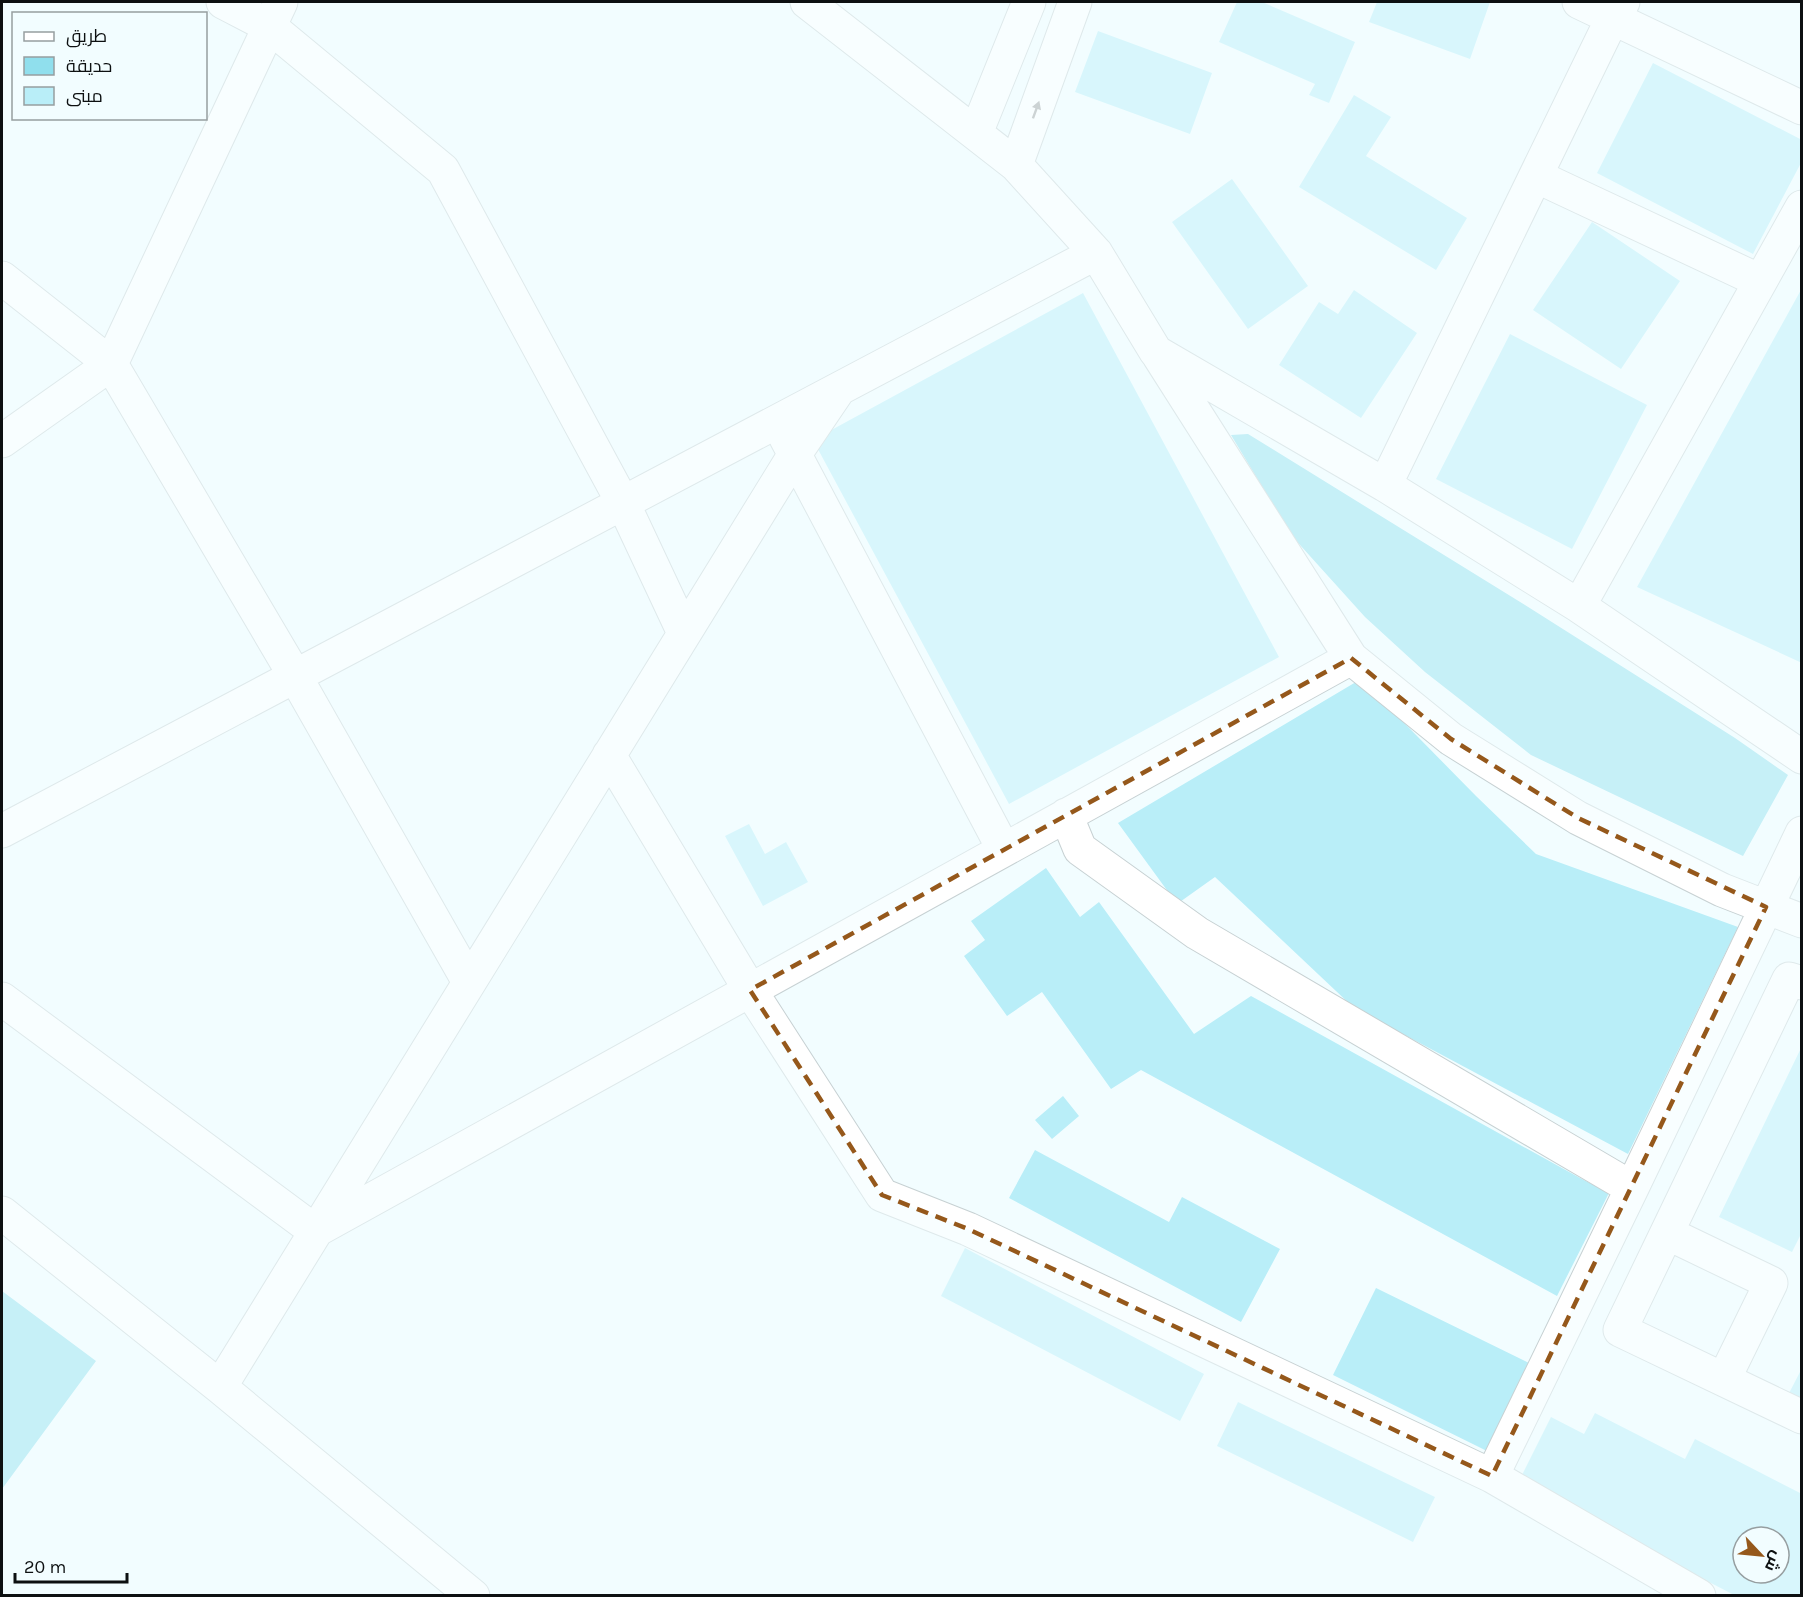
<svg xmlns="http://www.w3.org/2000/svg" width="1803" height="1597" viewBox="0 0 1803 1597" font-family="Karla,Cairo,sans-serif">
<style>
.green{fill:#90dfed}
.building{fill:#b9eef8;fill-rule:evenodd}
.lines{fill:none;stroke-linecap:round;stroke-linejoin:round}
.minor-casing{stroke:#c7d1d3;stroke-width:35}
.minor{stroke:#fff;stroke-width:33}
.oneway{fill:#9e9fa0}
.marked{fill:none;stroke:#95581b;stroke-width:4.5;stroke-dasharray:12 8;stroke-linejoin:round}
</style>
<rect width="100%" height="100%" fill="#f2fdff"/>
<path class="green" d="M 1248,434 L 1525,605 L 1735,738 L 1788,775 L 1743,856 L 1531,755 L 1425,672 L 1365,617 L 1291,535 L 1231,435 Z
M 2,1291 L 96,1361 L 2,1489 Z"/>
<path class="building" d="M 1237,2 L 1262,2 L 1355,42 L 1329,103 L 1309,95 L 1315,84 L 1219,42 Z
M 1377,2 L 1490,2 L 1470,59 L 1369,22 Z
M 1098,31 L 1212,73 L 1190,134 L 1075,92 Z
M 1653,63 L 1802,140 L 1802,161 L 1753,254 L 1597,173 Z
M 1354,95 L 1391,117 L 1366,156 L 1467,218 L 1436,270 L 1299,187 Z
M 1232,179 L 1308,286 L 1248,329 L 1172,222 Z
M 1592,222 L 1680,281 L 1621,369 L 1533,310 Z
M 1802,288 L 1802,663 L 1637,587 Z
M 1354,290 L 1417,333 L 1361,418 L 1279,365 L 1319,302 L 1338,314 Z
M 1083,293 L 1279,657 L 1009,804 L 813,440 Z
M 1510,334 L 1647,405 L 1572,549 L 1436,479 Z
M 1361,679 L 1476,796 L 1536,854 L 1738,927 L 1628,1154 L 1354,1008 L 1215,877 L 1177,904 L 1118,823 Z
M 749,824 L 765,854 L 786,842 L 808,882 L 763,906 L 725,836 Z
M 1046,868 L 1080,917 L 1099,902 L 1194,1034 L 1251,996 L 1580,1178 L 1609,1193 L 1557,1296 L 1141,1070 L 1111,1089 L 1042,992 L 1007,1016 L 964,956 L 985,940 L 971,921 Z
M 1802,1046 L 1802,1232 L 1792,1252 L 1719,1217 Z
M 1063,1096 L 1079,1116 L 1052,1139 L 1035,1120 Z
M 1035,1150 L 1169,1222 L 1182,1197 L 1280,1249 L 1241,1322 L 1009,1198 Z
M 965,1248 L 1204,1374 L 1180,1421 L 941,1296 Z
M 1376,1288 L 1531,1364 L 1489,1452 L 1333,1375 Z
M 1800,1372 L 1802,1373 L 1802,1404 L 1787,1397 Z
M 1238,1402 L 1435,1497 L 1413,1542 L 1217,1446 Z
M 1595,1413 L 1685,1459 L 1695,1439 L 1802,1494 L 1802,1596 L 1736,1596 L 1518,1483 L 1551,1417 L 1584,1434 ZM 1743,1537 L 1779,1537 L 1779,1573 L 1743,1573 Z"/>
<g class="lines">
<defs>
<path id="minor" d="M 223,2 L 269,26 L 443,170 L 623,503 L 684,633
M 807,2 L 1016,165 L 1096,253 L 1156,352 L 1385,485 L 1579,606 L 1802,757
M 1579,2 L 1802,108
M 976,133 L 1029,2
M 1016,165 L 1075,2
M 1536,176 L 1760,281
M 2,278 L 111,364 L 295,676 L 469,982
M 1159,356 L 1351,658 L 1451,739 L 1578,818 L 1722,890 L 1802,921
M 786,438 L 1004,850
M 2,441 L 111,364 L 281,2
M 1385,485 L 1613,17 L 1623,2
M 1579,606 L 1802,207
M 609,755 L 750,990 L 882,1195 L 968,1229 L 1492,1476 L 1699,1596
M 1066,815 L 1080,849 L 1197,933 L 1632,1188
M 2,831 L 1096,253
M 1802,983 L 1789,979 L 1620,1330 L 1802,1417
M 2,999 L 315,1231 L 1351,658
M 2,1213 L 220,1387 L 473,1596
M 1667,1233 L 1771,1283 L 1724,1379
M 220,1387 L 795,454 L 837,392
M 1492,1476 L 1632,1188 L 1802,833"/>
</defs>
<use href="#minor" class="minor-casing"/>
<use href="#minor" class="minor"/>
</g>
<defs><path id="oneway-solid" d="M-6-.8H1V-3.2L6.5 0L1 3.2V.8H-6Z" transform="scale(1.5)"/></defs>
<use class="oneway" href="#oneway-solid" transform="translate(1036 110) rotate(-70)"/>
<path d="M0 0H1803V1597H0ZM 1351,658 L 1451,739 L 1578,818 L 1766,907 L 1492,1476 L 968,1229 L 882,1195 L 750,990 Z" fill="#f2fdff" fill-opacity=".55" fill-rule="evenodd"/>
<path class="marked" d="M 1351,658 L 1451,739 L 1578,818 L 1766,907 L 1492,1476 L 968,1229 L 882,1195 L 750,990 Z"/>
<rect width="1803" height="1597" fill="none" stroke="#0d1011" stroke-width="6"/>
<rect x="12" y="12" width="195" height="108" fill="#f2fdff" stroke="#969ea0" stroke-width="1.5"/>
<rect x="24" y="32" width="30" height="9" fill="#ffffff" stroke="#969ea0" stroke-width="1.5"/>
<text x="66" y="42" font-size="18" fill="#0d1011">طريق</text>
<rect x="24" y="57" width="30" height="18" fill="#90dfed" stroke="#969ea0" stroke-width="1.5"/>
<text x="66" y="72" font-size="18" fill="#0d1011">حديقة</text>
<rect x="24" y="87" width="30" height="18" fill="#b9eef8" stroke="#969ea0" stroke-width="1.5"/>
<text x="66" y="102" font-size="18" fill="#0d1011">مبنى</text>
<g transform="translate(1761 1555) rotate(116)"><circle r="28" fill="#f2fdff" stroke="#969ea0" stroke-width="1.5"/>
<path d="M0-4.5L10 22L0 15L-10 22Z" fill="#95581b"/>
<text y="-9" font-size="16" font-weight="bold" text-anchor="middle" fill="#0d1011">ش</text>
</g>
<path d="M15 1573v9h112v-9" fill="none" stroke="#0d1011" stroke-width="3"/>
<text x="24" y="1573" font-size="18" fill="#0d1011" stroke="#f2fdff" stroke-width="4.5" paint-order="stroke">20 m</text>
</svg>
